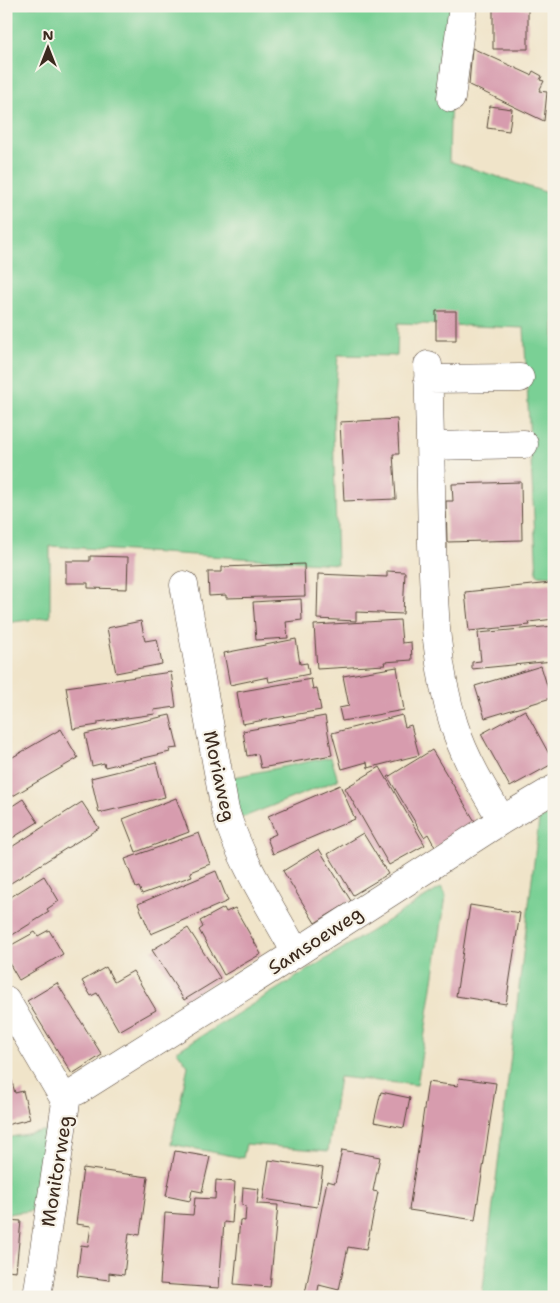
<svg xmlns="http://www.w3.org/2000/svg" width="560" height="1303" viewBox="0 0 560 1303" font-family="'Shantell Sans',sans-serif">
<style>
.green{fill:#7ad095;stroke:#5a7d5a}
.building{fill:#d79cae}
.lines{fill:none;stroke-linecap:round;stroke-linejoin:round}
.minor-casing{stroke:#564638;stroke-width:29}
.minor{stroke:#fff;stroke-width:28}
.labels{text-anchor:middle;stroke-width:4.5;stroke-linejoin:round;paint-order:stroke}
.street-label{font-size:19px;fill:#3b2a1e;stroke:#f7f3e8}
</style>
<rect width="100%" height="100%" fill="#f7f3e8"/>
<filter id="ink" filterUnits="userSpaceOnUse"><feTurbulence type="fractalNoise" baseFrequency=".02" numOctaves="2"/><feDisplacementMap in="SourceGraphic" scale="10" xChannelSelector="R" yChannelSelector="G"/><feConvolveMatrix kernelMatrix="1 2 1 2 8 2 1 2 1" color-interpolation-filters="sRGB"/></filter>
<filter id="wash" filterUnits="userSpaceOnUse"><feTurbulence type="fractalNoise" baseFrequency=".0096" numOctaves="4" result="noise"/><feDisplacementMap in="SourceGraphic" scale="20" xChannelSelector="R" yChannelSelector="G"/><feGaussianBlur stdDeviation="1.12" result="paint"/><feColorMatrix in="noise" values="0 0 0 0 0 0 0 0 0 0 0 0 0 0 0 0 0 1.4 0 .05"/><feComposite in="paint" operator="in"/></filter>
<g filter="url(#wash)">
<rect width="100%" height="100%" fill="#f0e4c9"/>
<path class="green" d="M 6,6 L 453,6 L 449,161 L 548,193 L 554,126 L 554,576 L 537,575 L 524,328 L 398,323 L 397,356 L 338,355 L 333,426 L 337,564 L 50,546 L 50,617 L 6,623 Z
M 331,757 L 338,780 L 241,818 L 229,778 Z
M 554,811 L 554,1297 L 482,1297 L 539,820 Z
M 442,887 L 446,896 L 417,1085 L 339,1077 L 328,1151 L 246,1144 L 243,1158 L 171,1144 L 188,1066 L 177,1051 Z
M 62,1127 L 54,1208 L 6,1214 L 6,1138 Z"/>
<g id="blocks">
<path class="building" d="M 493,6 L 528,9 L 528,49 L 493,49 Z
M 472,48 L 531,75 L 533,71 L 542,76 L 540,80 L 544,81 L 539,91 L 547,92 L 544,121 L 469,85 Z
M 490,106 L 512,109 L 509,131 L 487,128 Z
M 436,311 L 456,311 L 456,340 L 436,340 Z
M 397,419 L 399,454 L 393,454 L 396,499 L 344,501 L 340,422 Z
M 521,482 L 522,540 L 447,542 L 446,501 L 453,501 L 452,484 Z
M 90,556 L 128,557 L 127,589 L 88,588 L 88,583 L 66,583 L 66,561 L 90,561 Z
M 304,564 L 305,596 L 226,598 L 226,595 L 209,596 L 208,572 L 222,572 L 222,567 Z
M 387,571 L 405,572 L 403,614 L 356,612 L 356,621 L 317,619 L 318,574 L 387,577 Z
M 551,583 L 554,619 L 529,622 L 530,625 L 469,631 L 465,592 Z
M 301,599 L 302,620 L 286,622 L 288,638 L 256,640 L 253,602 Z
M 400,620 L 402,643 L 411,642 L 412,660 L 384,662 L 385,665 L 317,669 L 314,625 Z
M 141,621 L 145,641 L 157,639 L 162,664 L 116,673 L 107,628 Z
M 554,626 L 553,661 L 472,669 L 472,662 L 481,661 L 478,633 Z
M 296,639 L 300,664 L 307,663 L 309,674 L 269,682 L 268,677 L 230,685 L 224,653 Z
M 541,666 L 551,698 L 485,718 L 475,686 Z
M 397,667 L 404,710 L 342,721 L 339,708 L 349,706 L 343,676 Z
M 171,672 L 176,707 L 154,710 L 155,714 L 98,722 L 98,725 L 73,729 L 66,687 Z
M 311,679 L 313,689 L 317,688 L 321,710 L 242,724 L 237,692 Z
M 525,710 L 554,763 L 510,787 L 481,734 Z
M 170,715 L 178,748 L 169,749 L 170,752 L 105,767 L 104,763 L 92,766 L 85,734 Z
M 402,715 L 405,727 L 411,725 L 419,755 L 368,768 L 367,762 L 342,769 L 332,733 Z
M 325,716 L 332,755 L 261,768 L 258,754 L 247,756 L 243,731 Z
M 61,729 L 78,758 L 6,800 L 6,761 Z
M 432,750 L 476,823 L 435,847 L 428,834 L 424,837 L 388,777 Z
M 156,762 L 165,797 L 99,813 L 91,778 Z
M 380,767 L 425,845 L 389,865 L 345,788 Z
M 340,785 L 355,819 L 273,854 L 267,838 L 276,834 L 268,816 Z
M 176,798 L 189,832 L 136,852 L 123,819 Z
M 23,799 L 38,822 L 6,842 L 6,810 Z
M 82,802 L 99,828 L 6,886 L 6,859 L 11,856 L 7,850 Z
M 199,833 L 210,864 L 190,872 L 192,876 L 142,894 L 139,887 L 136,888 L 125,859 Z
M 363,833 L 388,874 L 353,895 L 328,854 Z
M 319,849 L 351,901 L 315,923 L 283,871 Z
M 216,871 L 228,901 L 151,934 L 138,904 Z
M 44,876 L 59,901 L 47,909 L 49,912 L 6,939 L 6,900 Z
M 470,905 L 520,913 L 506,1004 L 456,996 Z
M 224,908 L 226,912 L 235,908 L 261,954 L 224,975 L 199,930 L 203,927 L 200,921 Z
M 188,928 L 220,978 L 184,1000 L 152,950 Z
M 49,930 L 63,954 L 19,980 L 6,958 L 6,948 L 35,932 L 38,936 Z
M 106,967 L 114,982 L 133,971 L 156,1010 L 119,1031 L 97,993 L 91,996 L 82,981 Z
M 57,983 L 102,1055 L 72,1074 L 27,1001 Z
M 6,1059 L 15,1093 L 23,1091 L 30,1119 L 6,1125 Z
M 459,1078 L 496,1083 L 475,1220 L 409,1210 L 428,1082 L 458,1086 Z
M 381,1092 L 410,1098 L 404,1128 L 374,1122 Z
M 342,1150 L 380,1157 L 373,1191 L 378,1192 L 366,1250 L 348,1247 L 339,1290 L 319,1285 L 317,1296 L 305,1294 L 327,1181 L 335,1183 Z
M 175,1151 L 210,1157 L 202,1192 L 192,1190 L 190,1201 L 166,1196 Z
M 269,1160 L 323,1168 L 317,1207 L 263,1199 Z
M 83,1168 L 148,1177 L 140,1235 L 129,1233 L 124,1275 L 109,1273 L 109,1280 L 77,1276 L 81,1245 L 88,1246 L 91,1226 L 76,1224 Z
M 216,1180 L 235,1182 L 232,1223 L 224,1222 L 219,1288 L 160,1284 L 165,1213 L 193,1215 L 195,1198 L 215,1199 Z
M 243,1187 L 259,1189 L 257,1204 L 278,1205 L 270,1287 L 234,1284 L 240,1220 L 245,1221 L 246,1206 L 242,1205 Z
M 6,1220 L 21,1221 L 16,1271 L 6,1270 Z"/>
</g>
</g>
<g filter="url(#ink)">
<use href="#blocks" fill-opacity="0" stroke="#564638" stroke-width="1"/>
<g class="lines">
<defs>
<path id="minor" d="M 451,98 L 463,6
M 428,365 C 430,425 431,485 432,544 C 434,605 435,666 454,725 C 465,759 483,789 502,820
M 428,379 L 520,378
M 430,446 L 524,444
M 184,585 L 225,810 C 240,861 271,907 296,953
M 6,1000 L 66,1102 L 37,1297
M 77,1091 L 296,953 L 502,820 L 554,789"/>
</defs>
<use href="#minor" class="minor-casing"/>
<use href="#minor" class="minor"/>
</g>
</g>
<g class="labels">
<g class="street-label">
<text transform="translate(220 776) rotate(78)" y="7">Moriaweg</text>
<text transform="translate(315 940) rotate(-33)" y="7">Samsoeweg</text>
<text transform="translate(56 1171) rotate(-81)" y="7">Monitorweg</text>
</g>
</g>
<rect width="560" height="1303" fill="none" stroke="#f7f3e8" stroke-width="25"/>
<g transform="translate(48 48)" stroke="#f7f3e8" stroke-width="4" paint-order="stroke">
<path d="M0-4L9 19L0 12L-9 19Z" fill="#3b2a1e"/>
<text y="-8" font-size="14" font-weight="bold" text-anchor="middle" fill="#3b2a1e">N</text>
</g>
</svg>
